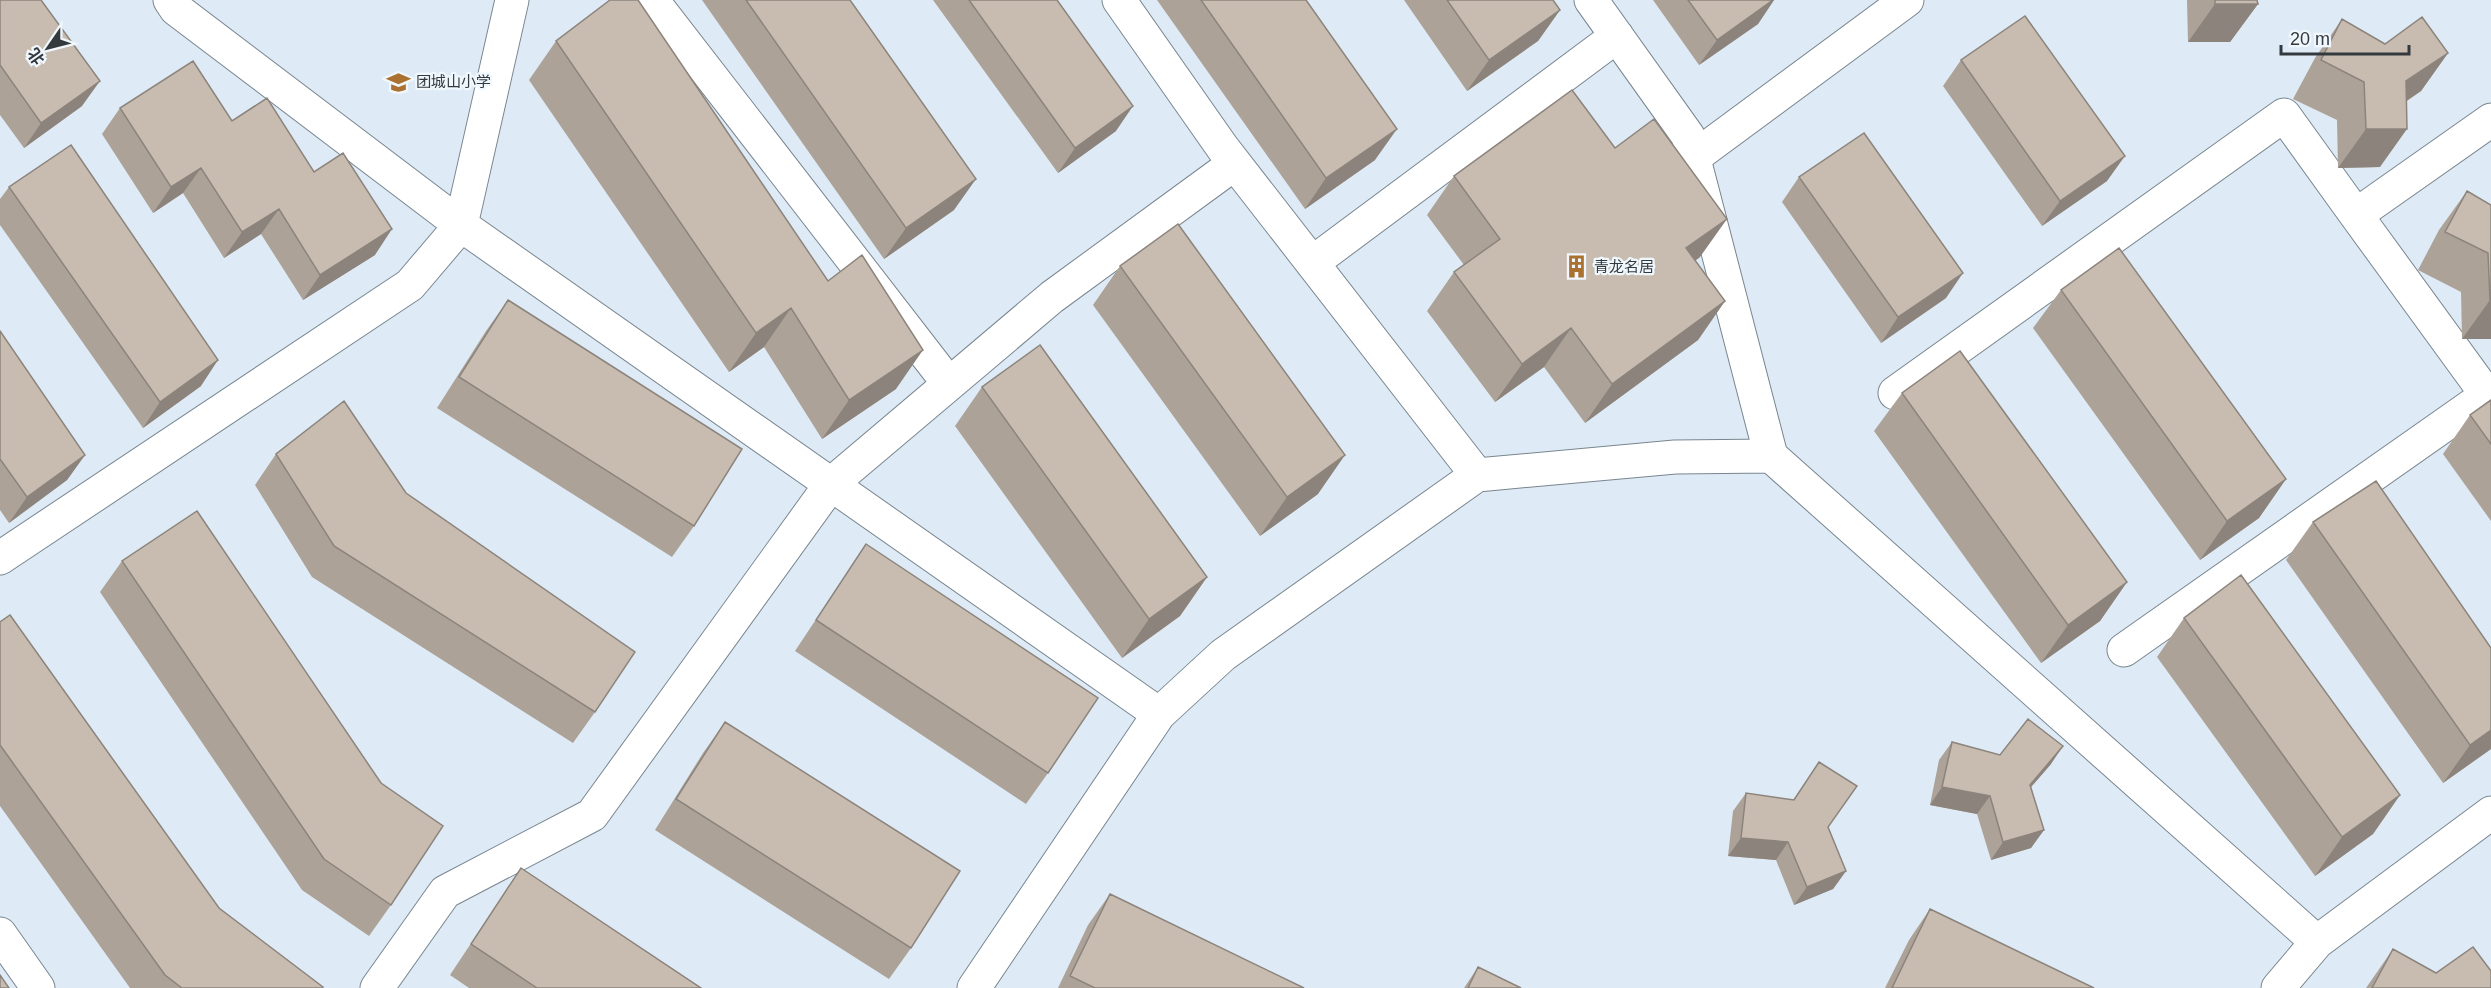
<svg xmlns="http://www.w3.org/2000/svg" width="2491" height="988" viewBox="0 0 2491 988" font-family="Arial,'Noto Sans SC',sans-serif">
<style>
.lines{fill:none;stroke-linecap:round;stroke-linejoin:round}
.minor-casing{stroke:#79868f;stroke-width:35}
.minor{stroke:#fff;stroke-width:33}
.wall{fill:#aca298}
.shaded-wall{fill:#8c847c}
.building{fill:#c8bcb1;stroke:#8c847c;stroke-width:1.5}
.labels{text-anchor:middle;stroke-width:4.5;stroke-linejoin:round;paint-order:stroke}
.poi-label{font-size:15px;fill:#34393e;stroke:#f0f8fe;text-anchor:start}
</style>
<rect width="100%" height="100%" fill="#deebf6"/>
<g class="lines">
<defs>
<path id="minor" d="M 170,0 L 176,9 L 461,225 L 1159,714
M 652,0 L 949,384
M 1591,0 L 1688,136 L 1771,456
M 1222,147 L 1477,475
M 1693,158 L 1907,0
M 1312,263 L 1617,36
M 1895,393 L 2284,115 L 2356,215
M 0,558 L 410,285 L 461,225 L 512,0
M 2124,650 L 2487,395 L 2356,215 L 2491,120
M 0,934 L 38,988
M 377,988 L 445,892 L 592,815 L 831,484 L 1052,297 L 1234,164 L 1119,0
M 974,988 L 1159,714 L 1223,655 L 1477,475 L 1675,457 L 1771,456 L 2317,942
M 2278,988 L 2317,942 L 2491,813"/>
</defs>
<use href="#minor" class="minor-casing"/>
<use href="#minor" class="minor"/>
</g>
<path class="wall" d="M 0,0 L 82,106 L 24,148 L 0,115 Z
M 702,0 L 850,0 L 954,210 L 884,259 Z
M 933,0 L 1057,0 L 1116,131 L 1058,173 Z
M 1157,0 L 1306,0 L 1375,160 L 1305,209 Z
M 1404,0 L 1553,0 L 1560,10 L 1538,41 L 1467,91 Z
M 1653,0 L 1774,0 L 1758,24 L 1699,65 Z
M 2187,0 L 2257,0 L 2258,4 L 2230,42 L 2188,42 Z
M 2342,19 L 2385,44 L 2448,53 L 2421,91 L 2407,101 L 2380,167 L 2338,168 L 2337,120 L 2293,99 L 2315,58 Z
M 556,41 L 896,389 L 822,439 L 764,347 L 729,372 L 529,80 Z
M 1961,60 L 2107,181 L 2042,226 L 1943,86 Z
M 120,108 L 232,121 L 314,172 L 375,255 L 303,300 L 261,234 L 224,258 L 183,193 L 153,213 L 102,134 Z
M 1615,148 L 1700,257 L 1695,261 L 1725,301 L 1698,340 L 1585,423 L 1544,367 L 1495,402 L 1427,311 L 1454,272 L 1464,265 L 1427,215 L 1454,176 Z
M 1799,177 L 1946,298 L 1881,343 L 1782,202 Z
M 9,187 L 201,386 L 143,428 L 0,225 L 0,199 Z
M 2467,191 L 2491,205 L 2491,339 L 2462,339 L 2461,292 L 2418,270 L 2439,230 Z
M 1120,266 L 1318,494 L 1260,536 L 1093,305 Z
M 2061,290 L 2286,479 L 2259,518 L 2200,560 L 2033,328 Z
M 508,300 L 694,526 L 672,557 L 437,408 L 486,331 Z
M 0,331 L 85,455 L 67,480 L 9,523 L 0,510 Z
M 982,387 L 1207,577 L 1180,616 L 1122,658 L 955,426 Z
M 1902,393 L 2127,582 L 2100,621 L 2041,663 L 1874,431 Z
M 2491,400 L 2491,521 L 2443,454 L 2470,415 Z
M 276,454 L 406,493 L 595,712 L 573,743 L 312,577 L 255,485 Z
M 2313,522 L 2491,648 L 2491,749 L 2443,783 L 2286,560 Z
M 866,544 L 1048,773 L 1026,804 L 795,651 Z
M 122,561 L 391,905 L 369,936 L 302,890 L 100,592 Z
M 2184,618 L 2400,795 L 2373,834 L 2315,876 L 2157,657 Z
M 0,622 L 219,908 L 322,988 L 130,988 L 0,806 Z
M 725,722 L 911,948 L 889,979 L 655,830 L 703,753 Z
M 1952,742 L 2000,755 L 2051,764 L 2031,787 L 2044,830 L 2031,848 L 1991,860 L 1977,814 L 1930,805 L 1939,760 Z
M 1819,762 L 1828,827 L 1846,871 L 1833,889 L 1794,905 L 1776,860 L 1728,856 L 1733,811 L 1746,793 L 1793,800 Z
M 521,868 L 701,988 L 469,988 L 450,975 Z
M 1110,894 L 1304,988 L 1058,988 L 1088,925 Z
M 1930,909 L 2094,988 L 1885,988 L 1909,940 Z
M 2393,949 L 2436,973 L 2491,988 L 2366,988 Z
M 1478,967 L 1521,988 L 1464,988 Z"/>
<path class="shaded-wall" d="M 1773,0 L 1774,0 L 1758,24 L 1699,65 L 1717,40 Z
M 2215,4 L 2258,4 L 2230,42 L 2188,42 Z
M 1560,10 L 1538,41 L 1467,91 L 1489,60 Z
M 2448,53 L 2421,91 L 2379,119 L 2406,81 Z
M 100,81 L 82,106 L 24,148 L 41,123 Z
M 1133,106 L 1116,131 L 1058,173 L 1075,148 Z
M 1397,129 L 1375,160 L 1305,209 L 1326,178 Z
M 2366,129 L 2407,129 L 2380,167 L 2338,168 Z
M 2125,156 L 2107,181 L 2042,226 L 2060,201 Z
M 201,168 L 183,193 L 153,213 L 171,187 Z
M 976,179 L 954,210 L 884,259 L 906,228 Z
M 279,209 L 261,234 L 224,258 L 242,232 Z
M 1727,219 L 1700,257 L 1659,287 L 1686,248 Z
M 392,229 L 375,255 L 303,300 L 320,275 Z
M 1963,273 L 1946,298 L 1881,343 L 1898,317 Z
M 2490,300 L 2491,300 L 2491,339 L 2462,339 Z
M 1725,301 L 1698,340 L 1585,423 L 1612,384 Z
M 791,308 L 764,347 L 729,372 L 756,333 Z
M 1571,328 L 1544,367 L 1495,402 L 1522,364 Z
M 923,350 L 896,389 L 822,439 L 849,400 Z
M 218,360 L 201,386 L 143,428 L 160,402 Z
M 85,455 L 67,480 L 9,523 L 27,497 Z
M 1345,455 L 1318,494 L 1260,536 L 1287,497 Z
M 2286,479 L 2259,518 L 2200,560 L 2227,521 Z
M 1207,577 L 1180,616 L 1122,658 L 1149,619 Z
M 2127,582 L 2100,621 L 2041,663 L 2068,625 Z
M 2491,730 L 2491,749 L 2443,783 L 2470,745 Z
M 2063,746 L 2051,764 L 2018,802 L 2030,785 Z
M 1942,787 L 1990,796 L 1977,814 L 1930,805 Z
M 2400,795 L 2373,834 L 2315,876 L 2342,837 Z
M 2044,830 L 2031,848 L 1991,860 L 2003,842 Z
M 1741,838 L 1788,842 L 1776,860 L 1728,856 Z
M 1846,871 L 1833,889 L 1794,905 L 1807,887 Z"/>
<path class="building" d="M 0,0 L 41,0 L 100,81 L 41,123 L 0,65 Z
M 610,0 L 638,0 L 828,281 L 862,255 L 923,350 L 849,400 L 791,308 L 756,333 L 556,41 Z
M 746,0 L 850,0 L 976,179 L 906,228 Z
M 969,0 L 1057,0 L 1133,106 L 1075,148 Z
M 1201,0 L 1306,0 L 1397,129 L 1326,178 Z
M 1447,0 L 1553,0 L 1560,10 L 1489,60 Z
M 1688,0 L 1773,0 L 1717,40 Z
M 2215,0 L 2257,0 L 2258,4 L 2215,4 Z
M 2025,16 L 2125,156 L 2060,201 L 1961,60 Z
M 2422,17 L 2448,53 L 2406,81 L 2407,129 L 2366,129 L 2364,82 L 2321,60 L 2342,19 L 2385,44 Z
M 193,61 L 232,121 L 267,98 L 314,172 L 343,153 L 392,229 L 320,275 L 279,209 L 242,232 L 201,168 L 171,187 L 120,108 Z
M 1572,90 L 1615,148 L 1654,119 L 1727,219 L 1686,248 L 1725,301 L 1612,384 L 1571,328 L 1522,364 L 1454,272 L 1500,239 L 1454,176 Z
M 1864,133 L 1963,273 L 1898,317 L 1799,177 Z
M 71,145 L 218,360 L 160,402 L 9,187 Z
M 2467,191 L 2491,205 L 2491,300 L 2490,300 L 2488,253 L 2445,232 Z
M 1178,224 L 1345,455 L 1287,497 L 1120,266 Z
M 2119,248 L 2286,479 L 2227,521 L 2061,290 Z
M 508,300 L 742,449 L 694,526 L 459,377 Z
M 0,331 L 85,455 L 27,497 L 0,459 Z
M 1040,345 L 1207,577 L 1149,619 L 982,387 Z
M 1960,351 L 2127,582 L 2068,625 L 1902,393 Z
M 2491,400 L 2491,444 L 2470,415 Z
M 344,401 L 406,493 L 635,652 L 595,712 L 334,546 L 276,454 Z
M 2376,481 L 2491,648 L 2491,730 L 2470,745 L 2313,522 Z
M 197,511 L 381,783 L 443,826 L 391,905 L 324,859 L 122,561 Z
M 866,544 L 1098,698 L 1048,773 L 816,620 Z
M 2241,575 L 2400,795 L 2342,837 L 2184,618 Z
M 10,615 L 219,908 L 323,987 L 322,988 L 182,988 L 165,975 L 0,745 L 0,622 Z
M 2028,719 L 2063,746 L 2030,785 L 2044,830 L 2003,842 L 1990,796 L 1942,787 L 1952,742 L 2000,755 Z
M 725,722 L 960,871 L 911,948 L 676,799 Z
M 1819,762 L 1857,786 L 1828,827 L 1846,871 L 1807,887 L 1788,842 L 1741,838 L 1746,793 L 1794,800 Z
M 521,868 L 701,988 L 537,988 L 471,944 Z
M 1110,894 L 1304,988 L 1095,988 L 1070,976 Z
M 1930,909 L 2094,988 L 1892,988 Z
M 2473,947 L 2491,971 L 2491,988 L 2372,988 L 2393,949 L 2436,973 Z
M 1478,967 L 1521,988 L 1468,988 Z
M 0,975 L 9,988 L 0,988 Z"/>
<defs>
<symbol id="school-bare" viewBox="-9 -9 18 18"><path d="M0-5L7-2L0 1L-7-2ZM-4 1L0 2.5L4 1V4Q0 6-4 4Z" fill="#aa7130" stroke="#f0f8fe" stroke-width="2.5" paint-order="stroke"/></symbol>
<symbol id="building-bare" viewBox="-9 -9 18 18"><path d="M-4-6H4V6H1V3H-1V6H-4ZM-2.5-4.3h1.7v1.8h-1.7ZM.8-4.3h1.7v1.8H.8ZM-2.5-1h1.7V.8h-1.7ZM.8-1h1.7V.8H.8Z" fill="#aa7130" stroke="#f0f8fe" stroke-width="2.5" paint-order="stroke"/></symbol>
</defs>
<g fill-rule="evenodd">
<use href="#school-bare" x="382" y="66" width="33" height="33"/>
<use href="#building-bare" x="1560" y="250" width="33" height="33"/>
</g>
<g class="labels">
<g class="poi-label">
<text x="416" y="87">团城山小学</text>
<text x="1594" y="272">青龙名居</text>
</g>
</g>
<g transform="translate(48 48) rotate(235)" stroke="#f0f8fe" stroke-width="4.5" paint-order="stroke">
<path d="M0-4.5L10 22L0 15L-10 22Z" fill="#34393e"/>
<text y="-9" font-size="16" font-weight="bold" text-anchor="middle" fill="#34393e">北</text>
</g>
<path d="M2281 45v9h128v-9" fill="none" stroke="#34393e" stroke-width="3"/>
<text x="2290" y="45" font-size="18" fill="#34393e" stroke="#f0f8fe" stroke-width="4.5" paint-order="stroke">20 m</text>
</svg>
